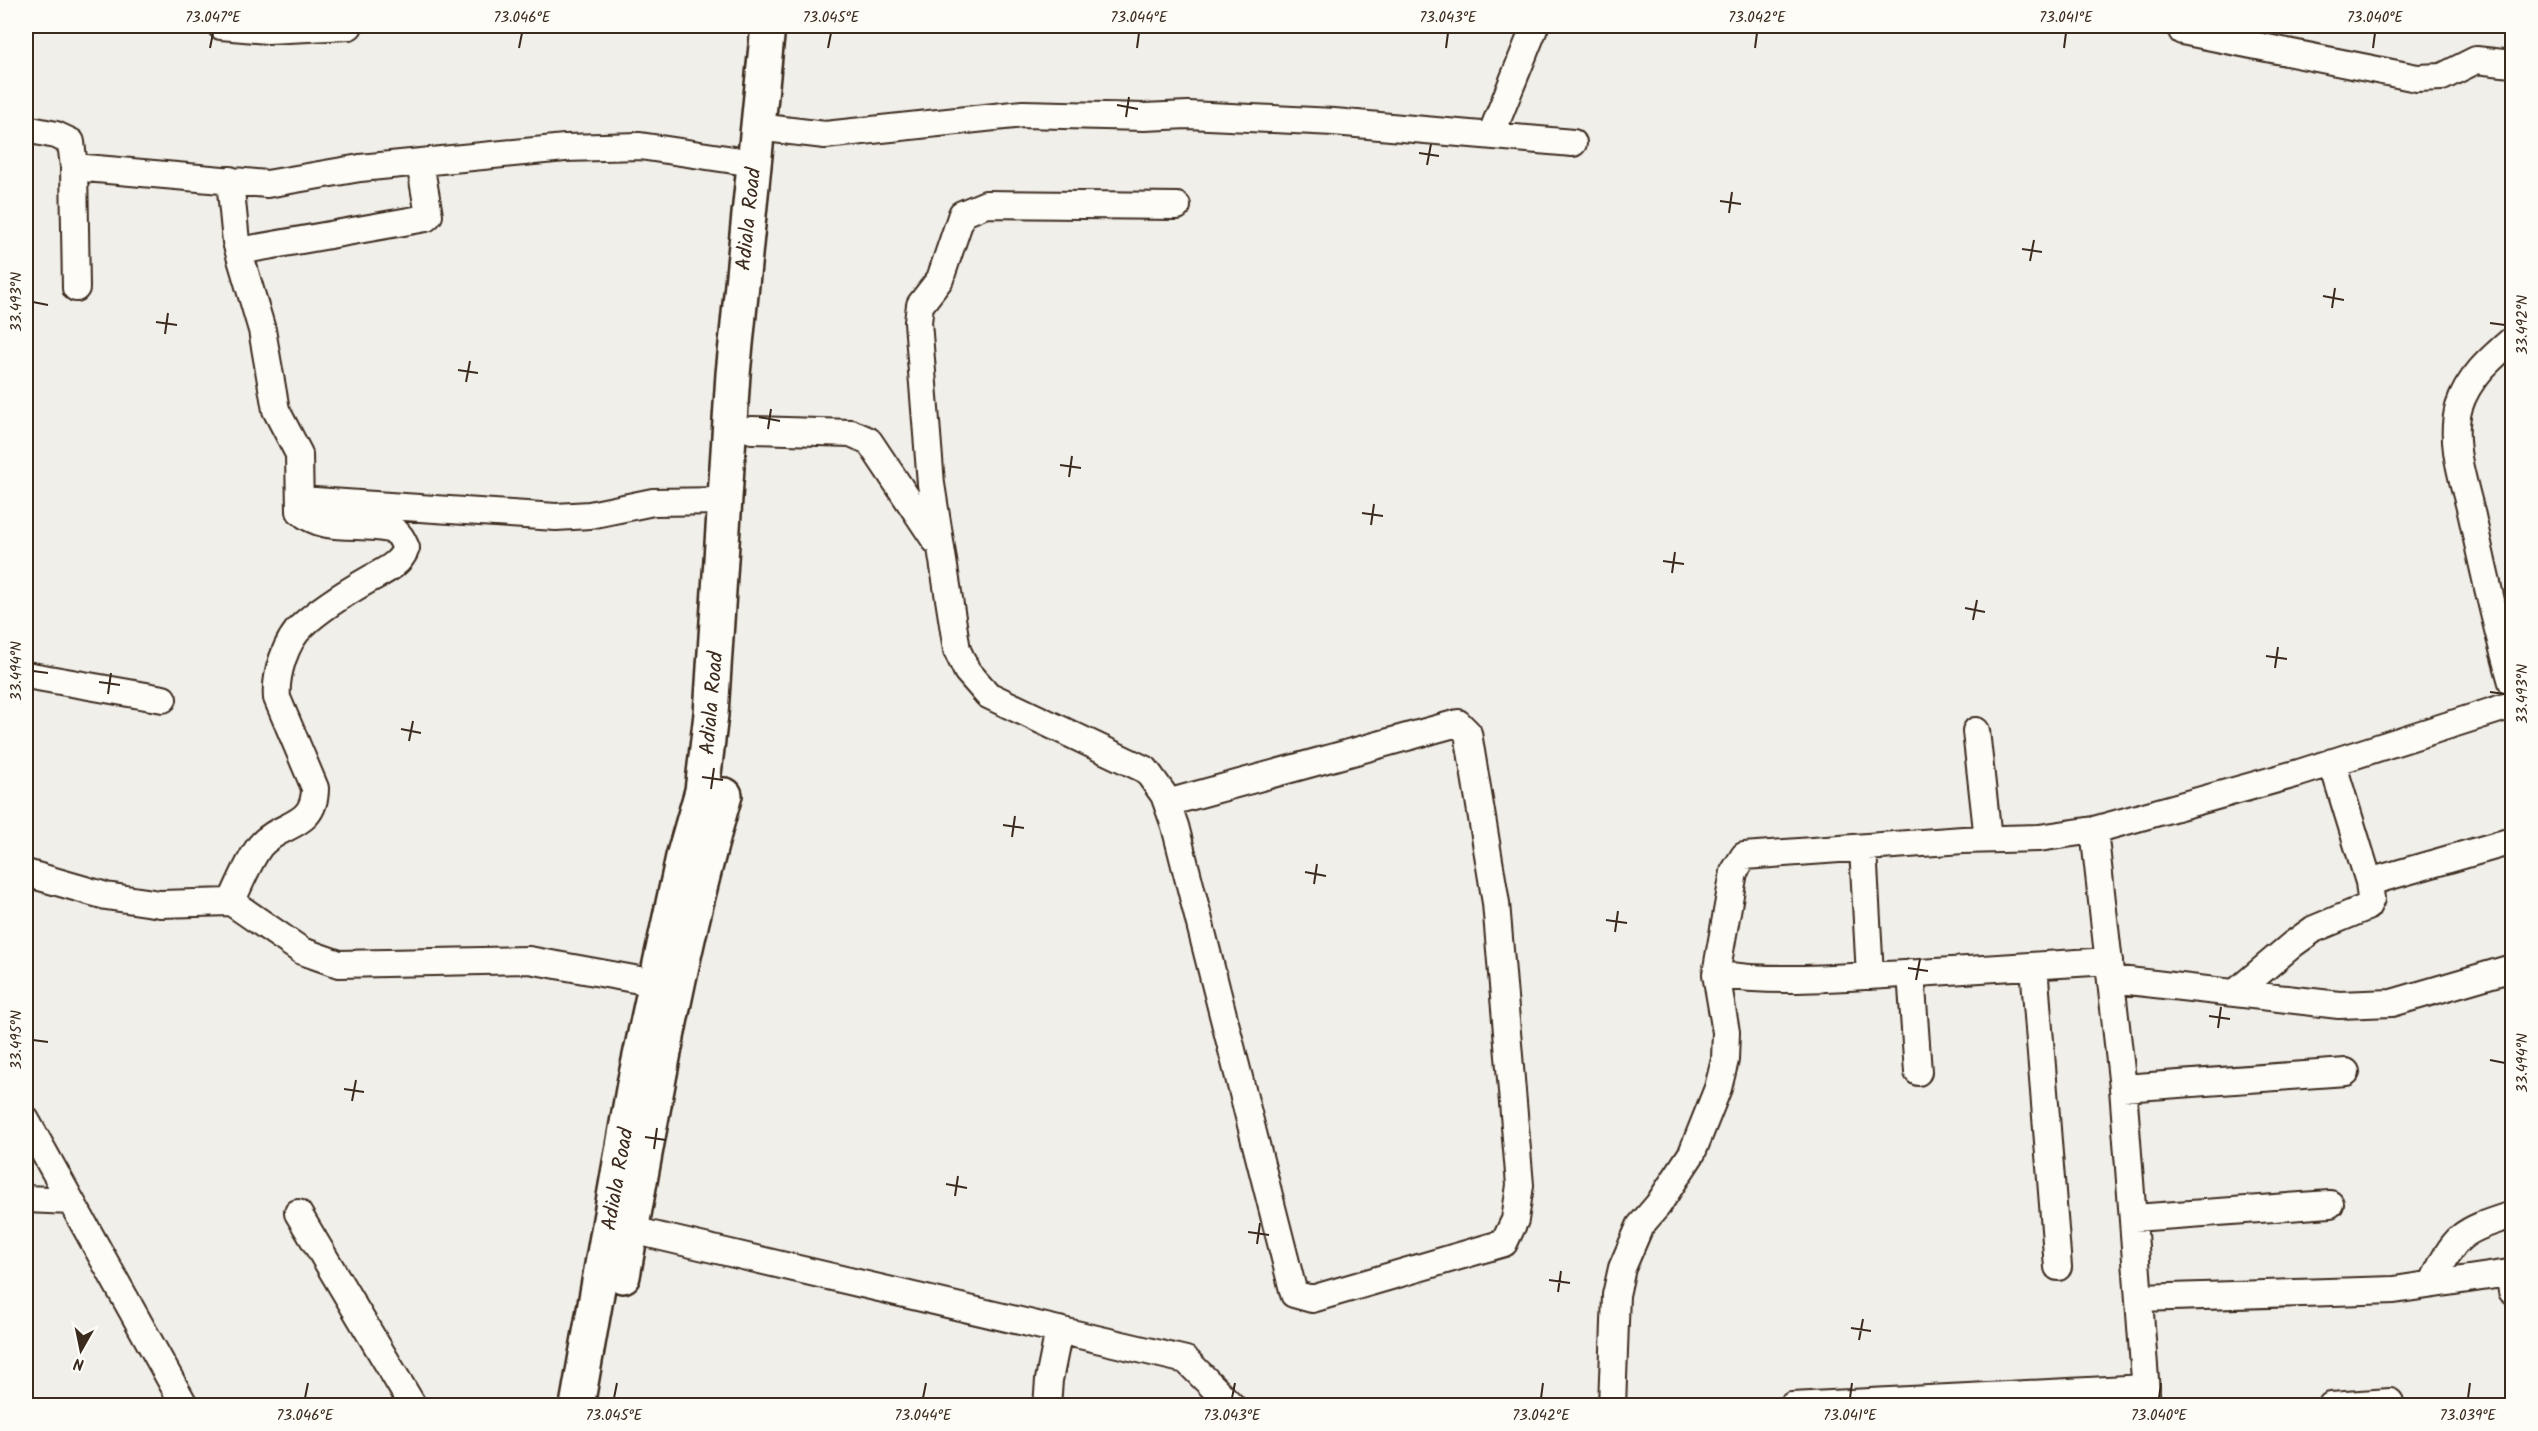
<svg xmlns="http://www.w3.org/2000/svg" width="2538" height="1431" viewBox="0 0 2538 1431" font-family="Kalam,sans-serif">
<style>
.lines{fill:none;stroke-linecap:round;stroke-linejoin:round}
.minor-casing{stroke:#3b2a1e;stroke-width:30}
.major-casing{stroke:#3b2a1e;stroke-width:38}
.minor{stroke:#fdfcf7;stroke-width:26}
.major{stroke:#fdfcf7;stroke-width:33}
.ticks{fill:none;stroke:#3b2a1e;stroke-width:2}
.labels{text-anchor:middle;stroke-width:4.5;stroke-linejoin:round;paint-order:stroke}
.street-label{font-size:21px;fill:#3b2a1e;stroke:#fdfcf7}
.neatline{fill:none;stroke:#3b2a1e;stroke-width:2}
.ticks-label{font-size:15px;text-anchor:middle;fill:#3b2a1e}
</style>
<rect width="100%" height="100%" fill="#f1efea"/>
<filter id="ink" filterUnits="userSpaceOnUse"><feTurbulence type="fractalNoise" baseFrequency=".0167" numOctaves="2"/><feDisplacementMap in="SourceGraphic" scale="12" xChannelSelector="R" yChannelSelector="G"/><feConvolveMatrix kernelMatrix="1 2 1 2 8 2 1 2 1" color-interpolation-filters="sRGB"/></filter>
<g filter="url(#ink)">
<g class="lines">
<defs>
<path id="minor" d="M 221,26 L 267,30 L 349,26
M 2182,31 L 2417,78 L 2442,77 L 2476,60 L 2512,64
M 757,127 L 825,135 L 1023,114 L 1144,117 L 1188,115 L 1334,122 L 1573,143
M 26,129 L 56,135 L 71,142 L 74,167 L 76,288
M 1491,135 L 1535,26
M 74,167 L 267,184 L 360,168 L 565,148 L 640,146 L 754,163
M 230,180 L 236,242 L 262,330 L 276,410 L 299,454 L 300,511 C 325,534 362,521 392,530 C 399,532 403,541 406,548 C 400,565 384,571 368,580 C 347,592 321,608 303,625 C 285,641 275,676 277,698 L 315,788 C 315,829 280,822 260,846 C 248,862 240,884 231,902
M 239,251 L 426,218 L 429,215 L 420,163
M 2512,340 C 2490,359 2468,378 2459,407 C 2449,442 2464,482 2472,516 C 2484,572 2496,627 2512,682
M 752,430 L 851,433 L 869,441 L 935,540
M 300,500 L 556,517 L 590,515 L 653,502 L 725,501
M 26,675 L 163,699
M 1976,731 L 1988,839
M 1167,803 L 1458,723 L 1468,733 L 1496,903 L 1520,1185 L 1515,1220 L 1504,1243 L 1312,1299 L 1294,1294 L 1175,826 L 1164,795 L 1146,770 L 988,695 L 967,671 L 957,650 L 931,484 L 918,322 L 920,305 L 940,279 L 962,214 L 986,204 L 1177,206
M 2094,830 L 2123,1088 L 2147,1406
M 1863,848 L 1870,976
M 26,873 L 106,896 L 160,904 L 231,902 L 302,951 L 339,964 L 529,960 L 656,983
M 2369,882 L 2512,841
M 2034,966 L 2058,1267
M 1911,973 L 1918,1072
M 1716,974 C 1771,983 1829,978 1885,975 C 1960,971 2035,966 2109,961
M 2111,979 L 2339,1005 L 2392,1003 L 2512,968
M 2235,993 L 2293,944 L 2314,929 L 2367,907 L 2371,899 L 2369,882 L 2332,762
M 2123,1088 L 2346,1072
M 26,1120 L 185,1406
M 26,1199 L 71,1201
M 298,1213 L 413,1406
M 2134,1218 L 2330,1204
M 632,1230 L 1186,1360 L 1232,1406
M 2432,1284 C 2456,1234 2459,1232 2512,1215
M 2140,1298 L 2394,1290 L 2509,1273 L 2512,1291
M 1047,1406 L 1049,1380 L 1059,1330
M 1612,1406 L 1616,1295 L 1622,1268 L 1640,1226 L 1658,1205 L 1692,1153 L 1718,1088 L 1725,1060 L 1726,1032 L 1716,974 L 1734,872 L 1744,856 L 1963,840 L 2039,838 L 2094,830 L 2299,773 L 2512,705
M 1792,1406 L 2146,1388
M 2331,1406 L 2390,1402"/>
<path id="major" d="M 623,1276 C 652,1115 679,952 725,795
M 577,1406 L 634,1084 L 683,857 L 702,791 L 711,714 L 733,374 L 768,26"/>
</defs>
<use href="#minor" class="minor-casing"/>
<use href="#major" class="major-casing"/>
<use href="#minor" class="minor"/>
<use href="#major" class="major"/>
</g>
</g>
<path class="ticks" d="M 210,48 L 213,33M 519,48 L 522,33M 828,48 L 831,33M 1137,48 L 1139,33M 1446,48 L 1448,33M 1755,48 L 1757,33M 2064,48 L 2066,33M 2373,48 L 2375,33M 1117,105 L 1138,109M 1126,117 L 1129,97M 1419,153 L 1439,156M 1427,165 L 1431,144M 1720,201 L 1741,204M 1729,213 L 1732,192M 2022,249 L 2042,252M 2030,261 L 2034,240M 2323,296 L 2344,300M 33,302 L 48,305M 2332,308 L 2335,288M 156,322 L 177,325M 2490,323 L 2505,325M 165,334 L 168,313M 458,370 L 478,373M 466,382 L 470,361M 759,417 L 780,421M 768,429 L 771,409M 1060,465 L 1081,468M 1069,477 L 1072,456M 1362,513 L 1383,516M 1371,525 L 1374,504M 1663,561 L 1684,564M 1672,573 L 1675,552M 1965,608 L 1985,612M 1973,620 L 1977,600M 2266,656 L 2287,659M 2275,668 L 2278,647M 33,671 L 48,673M 99,682 L 120,685M 2490,692 L 2505,694M 108,694 L 111,673M 401,729 L 421,733M 409,741 L 413,721M 702,777 L 723,780M 711,789 L 714,768M 1003,825 L 1024,828M 1012,837 L 1015,816M 1305,872 L 1326,876M 1314,884 L 1317,864M 1606,920 L 1627,923M 1615,932 L 1618,911M 1908,968 L 1928,971M 1916,980 L 1920,959M 2209,1016 L 2230,1019M 2218,1028 L 2221,1007M 33,1040 L 48,1042M 2490,1060 L 2505,1063M 344,1089 L 364,1092M 352,1101 L 356,1080M 645,1137 L 666,1140M 654,1149 L 657,1128M 946,1184 L 967,1188M 955,1196 L 958,1176M 1248,1232 L 1269,1235M 1257,1244 L 1260,1223M 1549,1280 L 1570,1283M 1558,1292 L 1561,1271M 1851,1328 L 1871,1331M 1859,1340 L 1863,1319M 305,1398 L 308,1383M 614,1398 L 617,1383M 923,1398 L 926,1383M 1232,1398 L 1235,1383M 1541,1398 L 1543,1383M 1850,1398 L 1852,1383M 2159,1398 L 2161,1383M 2468,1398 L 2470,1383"/>
<g class="labels">
<g class="street-label">
<text transform="translate(748 219) rotate(-84)" y="7">Adiala Road</text>
<text transform="translate(711 703) rotate(-85)" y="7">Adiala Road</text>
<text transform="translate(617 1179) rotate(-80)" y="7">Adiala Road</text>
</g>
</g>
<rect width="2538" height="1431" fill="none" stroke="#fdfcf7" stroke-width="66"/>
<g transform="translate(81 1350) rotate(189)" stroke="#fdfcf7" stroke-width="4.5" paint-order="stroke">
<path d="M0-4.5L10 22L0 15L-10 22Z" fill="#3b2a1e"/>
<text y="-9" font-size="16" font-weight="bold" text-anchor="middle" fill="#3b2a1e">N</text>
</g>
<rect x="33" y="33" width="2472" height="1365" class="neatline"/>
<g class="ticks-label">
<text x="213" y="22">73.047°E</text>
<text x="522" y="22">73.046°E</text>
<text x="831" y="22">73.045°E</text>
<text x="1139" y="22">73.044°E</text>
<text x="1448" y="22">73.043°E</text>
<text x="1757" y="22">73.042°E</text>
<text x="2066" y="22">73.041°E</text>
<text x="2375" y="22">73.040°E</text>
<text transform="translate(16 302) rotate(-90)" y="5">33.493°N</text>
<text transform="translate(2522 325) rotate(-90)" y="5">33.492°N</text>
<text transform="translate(16 671) rotate(-90)" y="5">33.494°N</text>
<text transform="translate(2522 694) rotate(-90)" y="5">33.493°N</text>
<text transform="translate(16 1040) rotate(-90)" y="5">33.495°N</text>
<text transform="translate(2522 1063) rotate(-90)" y="5">33.494°N</text>
<text x="305" y="1420">73.046°E</text>
<text x="614" y="1420">73.045°E</text>
<text x="923" y="1420">73.044°E</text>
<text x="1232" y="1420">73.043°E</text>
<text x="1541" y="1420">73.042°E</text>
<text x="1850" y="1420">73.041°E</text>
<text x="2159" y="1420">73.040°E</text>
<text x="2468" y="1420">73.039°E</text>
</g>
</svg>
